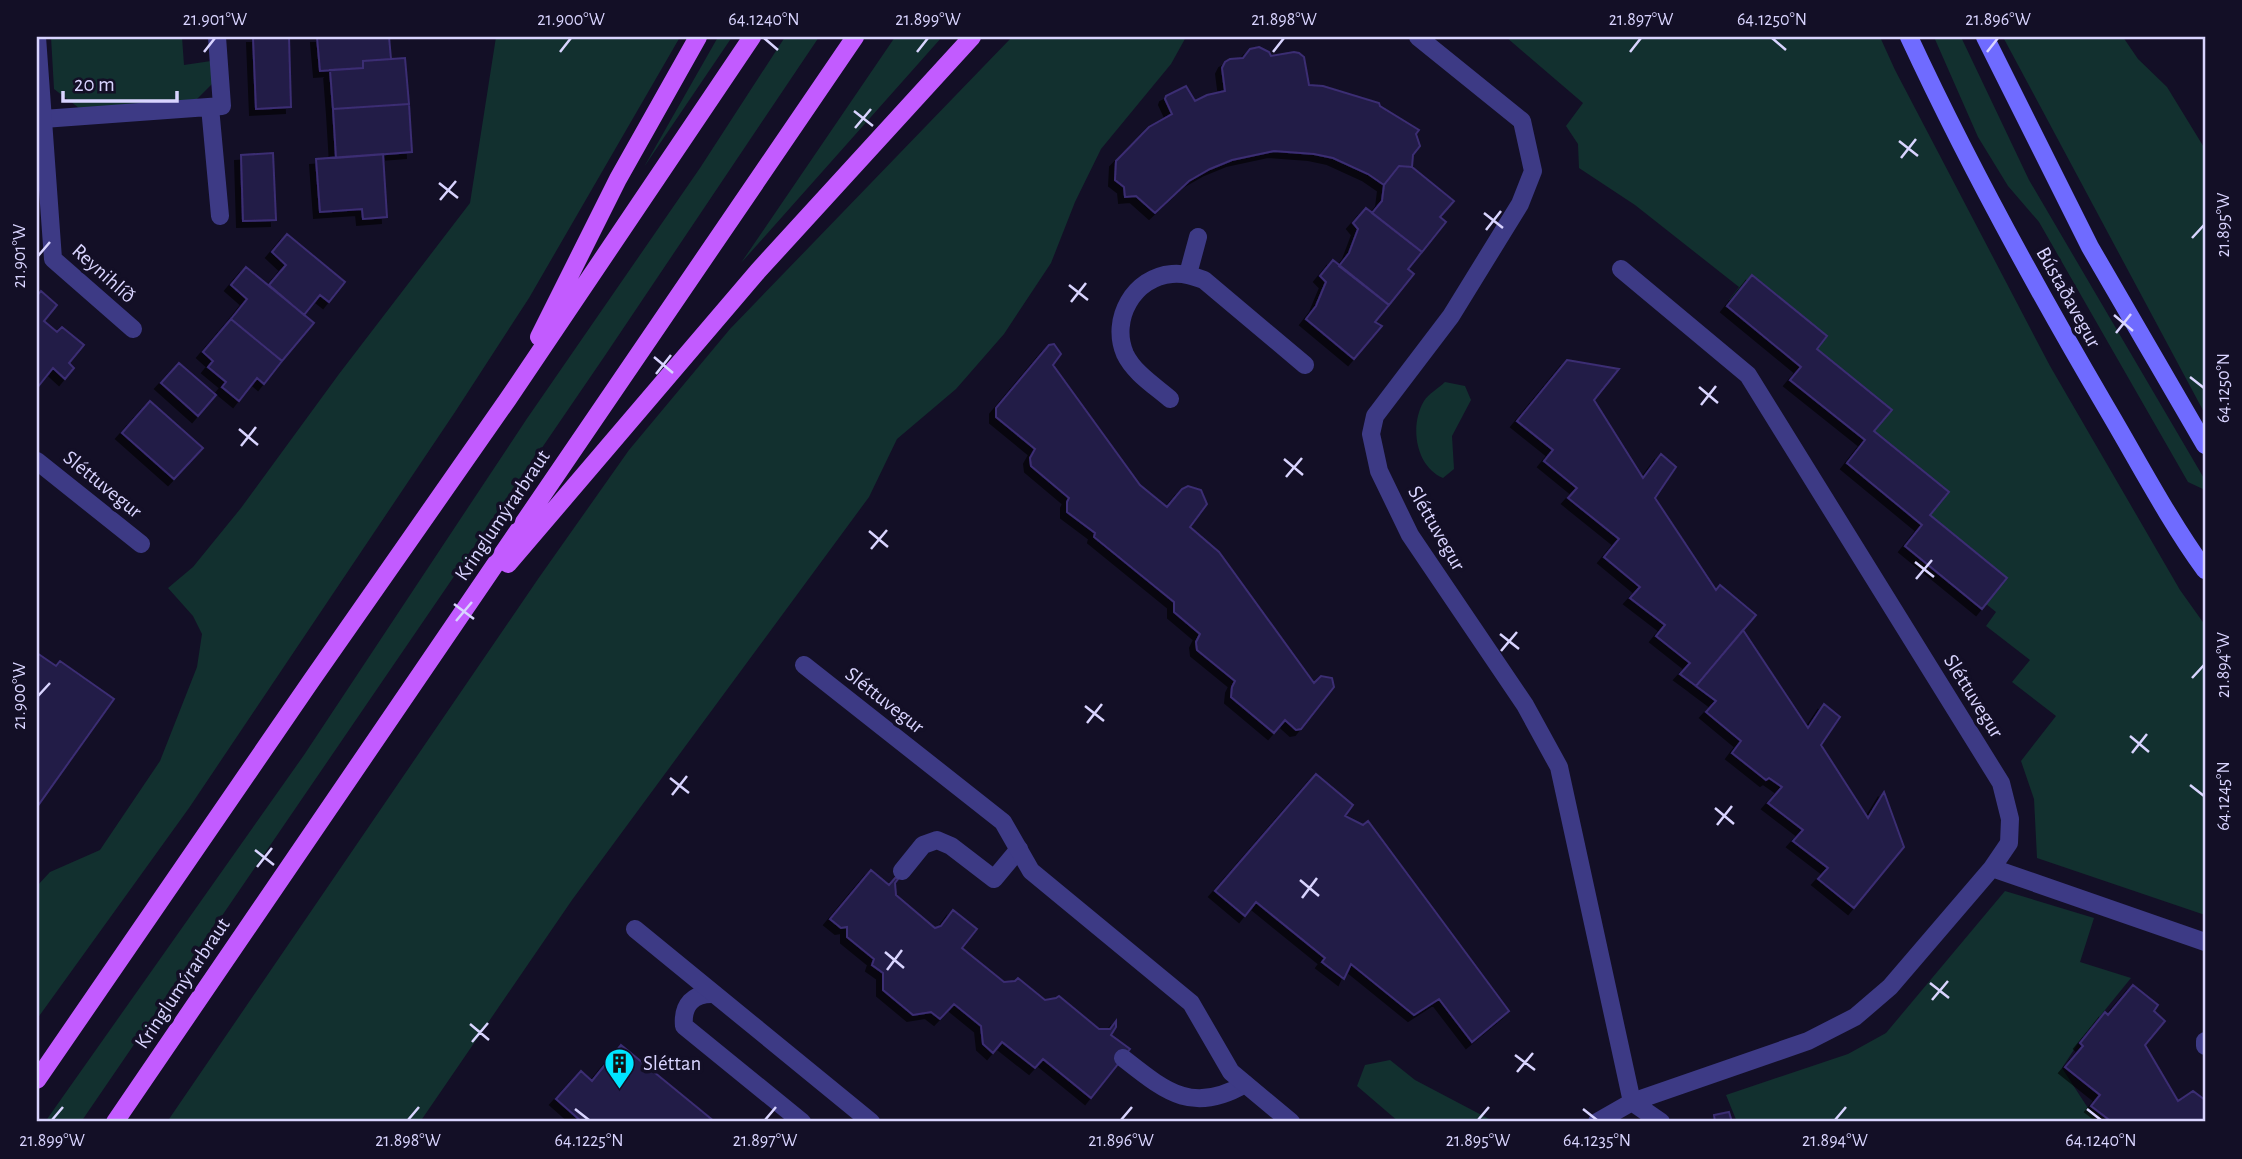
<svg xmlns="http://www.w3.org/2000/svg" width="2242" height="1159" viewBox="0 0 2242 1159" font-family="'Alegreya Sans',sans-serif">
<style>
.green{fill:#12302f}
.building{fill:#241b47;stroke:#3b2d73;stroke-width:2;filter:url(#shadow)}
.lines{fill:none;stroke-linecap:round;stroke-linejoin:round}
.lane{stroke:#3d3a85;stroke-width:18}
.street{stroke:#3d3a85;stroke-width:18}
.secondary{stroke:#6f6bff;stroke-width:18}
.primary{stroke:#c25bff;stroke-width:18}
.ticks{fill:none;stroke:#d9d4ff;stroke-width:2.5}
.labels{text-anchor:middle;stroke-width:7;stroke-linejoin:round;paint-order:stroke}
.street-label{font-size:21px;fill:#d9d4ff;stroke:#130f26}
.poi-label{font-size:21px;fill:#d9d4ff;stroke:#130f26;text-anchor:start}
.neatline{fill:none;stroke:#d9d4ff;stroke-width:2.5}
.ticks-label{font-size:18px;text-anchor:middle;fill:#d9d4ff}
</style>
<defs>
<filter id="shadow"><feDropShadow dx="-6" dy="6" stdDeviation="0" flood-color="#0009"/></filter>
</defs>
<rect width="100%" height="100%" fill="#130f26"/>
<path class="green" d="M 51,37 L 182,37 L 184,65 L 211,61 L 215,81 L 196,100 L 79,108 L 54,89 Z
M 496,37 L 680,37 L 529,298 L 455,412 L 189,808 L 37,1019 L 37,886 L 50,872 L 100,850 L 160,761 L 197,667 L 202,634 L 193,616 L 168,588 L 193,567 L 241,508 L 339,374 L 470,203 Z
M 718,37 L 732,37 L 644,167 Z
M 785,37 L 819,37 L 604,357 L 81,1122 L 45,1122 L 304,755 L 526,420 L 700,168 Z
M 895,37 L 942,37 L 741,263 Z
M 1012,37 L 1186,37 L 1171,64 L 1101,149 L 1075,202 L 1051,263 L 1004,334 L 956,389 L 897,439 L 869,497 L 572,900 L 420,1122 L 167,1122 L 538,579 L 629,450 L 730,329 Z
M 1506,37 L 1880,37 L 1895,70 L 2050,366 L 2180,590 L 2205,625 L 2205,915 L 2037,858 L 2034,799 L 2021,761 L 2056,716 L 2012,682 L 2030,660 L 1986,626 L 1996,612 L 1926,555 L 1944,532 L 1872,473 L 1889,451 L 1825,377 L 1729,300 L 1739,287 L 1635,205 L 1579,168 L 1578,144 L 1566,126 L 1583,103 Z
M 1934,37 L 1961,37 L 2029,180 L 2205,480 L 2205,490 L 2188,482 L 2039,222 L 2008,186 L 1978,137 Z
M 2003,37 L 2123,37 L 2138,59 L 2167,87 L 2205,149 L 2205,414 Z
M 1445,382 L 1465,386 L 1471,400 L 1452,436 L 1454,469 L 1443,478 C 1416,467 1409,426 1424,401 C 1428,394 1439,388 1445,382 Z
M 2005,891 L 2094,918 L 2080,962 L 2131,978 L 2079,1042 L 2062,1068 L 2097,1122 L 1737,1122 L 1726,1095 L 1848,1054 L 1886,1033 Z
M 1390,1060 L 1415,1080 L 1491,1120 L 1520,1122 L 1399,1122 L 1357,1086 L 1365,1065 Z"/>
<path class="building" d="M 253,37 L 289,37 L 291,107 L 256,109 Z
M 317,37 L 389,37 L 391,59 L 363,61 L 363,68 L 320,71 Z
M 1259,47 L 1269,52 L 1271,56 L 1294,52 L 1299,53 L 1304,57 L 1309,85 L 1323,86 L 1379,103 L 1380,106 L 1419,130 L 1416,134 L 1420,146 L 1413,155 L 1412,167 L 1399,166 L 1384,185 L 1368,174 L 1333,158 L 1314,154 L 1274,151 L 1232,160 L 1210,169 L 1189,181 L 1155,213 L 1136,196 L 1125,197 L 1124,187 L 1115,180 L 1116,161 L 1149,127 L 1172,114 L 1165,99 L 1166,96 L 1186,86 L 1195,101 L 1207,95 L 1225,91 L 1222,68 L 1225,62 L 1230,59 L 1243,58 L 1250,49 Z
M 405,58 L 409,104 L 333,109 L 330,70 L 363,68 L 363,61 Z
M 409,104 L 412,152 L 336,158 L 333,109 Z
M 273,153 L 276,220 L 243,221 L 241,155 Z
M 383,154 L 387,217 L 363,219 L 362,209 L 320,212 L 316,159 Z
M 1399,166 L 1412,167 L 1454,201 L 1440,217 L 1446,222 L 1422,252 L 1372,213 L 1382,201 L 1384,185 Z
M 1366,208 L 1422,252 L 1408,269 L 1414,274 L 1389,305 L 1339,266 L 1349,253 L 1358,229 L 1353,223 Z
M 287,234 L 345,282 L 329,302 L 320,295 L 304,315 L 269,285 L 286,265 L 272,252 Z
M 1333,260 L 1389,305 L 1375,322 L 1382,326 L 1354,359 L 1306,319 L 1316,306 L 1326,282 L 1320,276 Z
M 246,267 L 314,323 L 282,361 L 231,319 L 247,299 L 231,285 Z
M 1752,275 L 1827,336 L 1817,349 L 1892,410 L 1874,431 L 1949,492 L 1930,515 L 2007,578 L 1982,609 L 1905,546 L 1922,525 L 1847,463 L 1865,440 L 1790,380 L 1801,367 L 1727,306 Z
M 41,291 L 57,305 L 44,321 L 57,332 L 62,327 L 84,345 L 69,363 L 74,368 L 65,379 L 53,368 L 37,388 L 37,296 Z
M 231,319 L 282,361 L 264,384 L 257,378 L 239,401 L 222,387 L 226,382 L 208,367 L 213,361 L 203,352 Z
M 1054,344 L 1061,354 L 1053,365 L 1140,485 L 1167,507 L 1182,489 L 1188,486 L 1201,490 L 1207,504 L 1190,527 L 1219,552 L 1314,683 L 1321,676 L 1332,678 L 1334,687 L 1301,729 L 1296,730 L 1285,720 L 1274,733 L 1231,697 L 1232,687 L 1235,681 L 1197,650 L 1196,642 L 1200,634 L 1174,612 L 1174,602 L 1094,537 L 1095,533 L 1067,512 L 1067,502 L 1069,498 L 1031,466 L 1030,458 L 1035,449 L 996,417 L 996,408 L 1049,345 Z
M 1567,360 L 1619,369 L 1594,400 L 1643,478 L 1661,454 L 1676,467 L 1655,498 L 1716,590 L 1720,585 L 1756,615 L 1696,686 L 1680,674 L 1690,663 L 1656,636 L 1665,625 L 1630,598 L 1640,587 L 1604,557 L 1619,539 L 1568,498 L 1577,488 L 1544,461 L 1553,450 L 1517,421 Z
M 179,363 L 216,395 L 198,416 L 161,383 Z
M 150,401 L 203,448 L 174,479 L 122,433 Z
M 1743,630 L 1808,728 L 1824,704 L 1840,717 L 1821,745 L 1868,818 L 1884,792 L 1904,847 L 1854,908 L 1818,879 L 1828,868 L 1793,841 L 1803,830 L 1768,803 L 1782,787 L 1769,778 L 1766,780 L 1732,753 L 1741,741 L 1706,712 L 1716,701 L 1696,686 Z
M 37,653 L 56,666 L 60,661 L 114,699 L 37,807 Z
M 1316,774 L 1353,805 L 1345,816 L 1363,825 L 1368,821 L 1509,1011 L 1472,1042 L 1439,999 L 1414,1015 L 1351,964 L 1344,979 L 1322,962 L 1325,958 L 1256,902 L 1245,916 L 1215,891 Z
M 871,870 L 889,885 L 896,877 L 898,879 L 895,883 L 896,895 L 935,928 L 941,926 L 953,910 L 977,929 L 962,948 L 1004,982 L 1015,981 L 1018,978 L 1045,1000 L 1056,998 L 1059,996 L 1099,1029 L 1110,1029 L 1116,1021 L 1116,1027 L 1111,1035 L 1130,1049 L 1091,1098 L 1043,1059 L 1035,1068 L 1002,1042 L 993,1053 L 983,1044 L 981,1026 L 954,1004 L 940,1019 L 931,1012 L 913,1015 L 883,990 L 883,973 L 872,965 L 874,959 L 847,937 L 847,927 L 841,928 L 830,919 Z
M 2133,985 L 2158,1005 L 2154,1011 L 2165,1021 L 2145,1045 L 2178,1101 L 2193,1091 L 2205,1100 L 2205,1122 L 2112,1122 L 2091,1106 L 2100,1095 L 2065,1067 L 2083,1046 L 2080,1043 L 2105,1012 L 2108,1015 Z
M 621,1045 L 715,1122 L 582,1122 L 556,1099 L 581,1071 L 592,1081 Z
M 1729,1112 L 1732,1122 L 1715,1122 L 1714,1115 Z"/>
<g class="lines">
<path class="lane" d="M 210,107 L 220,216
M 43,119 L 222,106 L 217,37
M 1188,274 L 1198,237
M 1170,399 C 1155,386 1134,373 1125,354 C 1110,319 1134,277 1172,274 C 1184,273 1193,276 1204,280 L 1305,365
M 902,871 L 923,845 L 937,840 L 951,846 L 994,879 L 1019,849
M 714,994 C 693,993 682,1005 684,1026 L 802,1122
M 2205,1041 L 2205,1046
M 1123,1058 C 1165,1091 1192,1115 1245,1084"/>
<path class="street" d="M 37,37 L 53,259 L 133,329
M 1418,37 L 1522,121 L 1533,171 L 1520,204 L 1451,316 L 1375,416 L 1371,434 L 1379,471 L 1410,535 L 1525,705 L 1559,767 L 1632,1102 L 1661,1122
M 1621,269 L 1748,375 L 2001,783 L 2010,819 L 2009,843 L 1992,868
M 37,461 L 141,544
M 804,665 L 1003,822 L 1031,871 L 1191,1003 L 1231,1072 L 1291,1122
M 635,929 L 871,1122
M 1597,1122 L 1632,1102 L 1808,1041 L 1855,1017 L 1890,987 L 1992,868 L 2205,942"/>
<path class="secondary" d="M 1909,37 C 1968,164 2035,286 2106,407 C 2138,461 2168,519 2205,570
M 1985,37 L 2090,247 L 2205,445"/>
<path class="primary" d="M 539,337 L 618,179 L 698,37
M 508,564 L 758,271 L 972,37
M 37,1080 L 311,681 L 508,399 L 752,37
M 115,1122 L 855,37"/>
</g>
<path class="ticks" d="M 764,38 L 778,50M 1772,38 L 1786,50M 204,52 L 215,38M 560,52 L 571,38M 917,52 L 928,38M 1273,52 L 1284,38M 1630,52 L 1641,38M 1987,52 L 1998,38M 854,111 L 873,126M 855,128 L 871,109M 1899,141 L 1918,156M 1901,158 L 1916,139M 439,183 L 458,198M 440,200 L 456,181M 1484,213 L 1503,228M 1486,230 L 1501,211M 2192,238 L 2204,225M 38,256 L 50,242M 1069,285 L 1088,300M 1071,302 L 1086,283M 2114,315 L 2133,331M 2116,333 L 2131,314M 654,357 L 673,373M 656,374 L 671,355M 2190,377 L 2204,388M 1699,387 L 1718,403M 1701,405 L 1716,386M 239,429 L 258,445M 241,446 L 256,427M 1284,459 L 1303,475M 1286,477 L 1302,458M 869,531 L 888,547M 871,549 L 887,530M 1915,562 L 1934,577M 1916,579 L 1932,560M 454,604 L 474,619M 456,621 L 472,602M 1500,634 L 1519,649M 1501,651 L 1517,632M 2192,678 L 2204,665M 38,696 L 50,683M 1085,706 L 1104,721M 1087,723 L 1102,704M 2130,736 L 2149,752M 2132,753 L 2147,734M 670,778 L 689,793M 2190,785 L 2204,796M 672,795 L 687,776M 1715,808 L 1734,824M 1717,825 L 1732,806M 255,850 L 274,865M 257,867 L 272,848M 1300,880 L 1319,896M 1302,898 L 1317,878M 885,952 L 904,968M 887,970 L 902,950M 1930,983 L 1949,998M 1932,1000 L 1948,981M 470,1024 L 489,1040M 472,1042 L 488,1023M 1515,1055 L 1535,1070M 1517,1072 L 1533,1053M 575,1109 L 589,1120M 1583,1109 L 1597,1120M 2087,1109 L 2101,1120M 52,1120 L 63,1107M 408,1120 L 419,1107M 765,1120 L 776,1107M 1121,1120 L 1132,1107M 1478,1120 L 1489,1107M 1835,1120 L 1846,1107"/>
<defs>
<symbol id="building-pin" viewBox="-11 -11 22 30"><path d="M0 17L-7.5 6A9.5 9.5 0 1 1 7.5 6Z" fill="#00e5ff" stroke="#130f26"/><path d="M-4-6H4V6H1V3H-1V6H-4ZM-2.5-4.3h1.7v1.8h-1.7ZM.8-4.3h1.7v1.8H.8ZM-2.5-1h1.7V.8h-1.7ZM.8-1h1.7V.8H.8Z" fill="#111"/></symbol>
</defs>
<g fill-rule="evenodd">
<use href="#building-pin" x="602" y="1046" width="35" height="47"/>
</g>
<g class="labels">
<g class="street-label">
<text transform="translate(104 273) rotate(42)" y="7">Reynihlíð</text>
<text transform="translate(2069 297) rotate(61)" y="7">Bústaðavegur</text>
<text transform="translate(103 484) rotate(39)" y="7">Sléttuvegur</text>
<text transform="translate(502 515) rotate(-56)" y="7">Kringlumýrarbraut</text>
<text transform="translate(1437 528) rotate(60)" y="7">Sléttuvegur</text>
<text transform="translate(1974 696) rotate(58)" y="7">Sléttuvegur</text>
<text transform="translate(885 700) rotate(38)" y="7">Sléttuvegur</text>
<text transform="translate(182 983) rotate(-56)" y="7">Kringlumýrarbraut</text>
</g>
<g class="poi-label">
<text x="643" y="1070">Sléttan</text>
</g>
</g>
<rect width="2242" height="1159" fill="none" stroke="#130f26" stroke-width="77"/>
<path d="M63 91v10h114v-10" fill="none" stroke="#d9d4ff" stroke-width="3.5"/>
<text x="74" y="91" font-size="21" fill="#d9d4ff" stroke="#130f26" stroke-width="5" paint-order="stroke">20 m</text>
<rect x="38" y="38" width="2166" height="1082" class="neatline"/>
<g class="ticks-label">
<text x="215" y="25">21.901°W</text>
<text x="571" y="25">21.900°W</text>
<text x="764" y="25">64.1240°N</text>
<text x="928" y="25">21.899°W</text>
<text x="1284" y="25">21.898°W</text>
<text x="1641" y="25">21.897°W</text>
<text x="1772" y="25">64.1250°N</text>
<text x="1998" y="25">21.896°W</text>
<text transform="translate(2223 225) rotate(-90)" y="6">21.895°W</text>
<text transform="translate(19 256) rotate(-90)" y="6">21.901°W</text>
<text transform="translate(2223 388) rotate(-90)" y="6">64.1250°N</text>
<text transform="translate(2223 665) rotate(-90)" y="6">21.894°W</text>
<text transform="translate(19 696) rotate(-90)" y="6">21.900°W</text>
<text transform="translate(2223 796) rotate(-90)" y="6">64.1245°N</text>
<text x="52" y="1146">21.899°W</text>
<text x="408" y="1146">21.898°W</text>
<text x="589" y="1146">64.1225°N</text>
<text x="765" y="1146">21.897°W</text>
<text x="1121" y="1146">21.896°W</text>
<text x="1478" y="1146">21.895°W</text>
<text x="1597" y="1146">64.1235°N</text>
<text x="1835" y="1146">21.894°W</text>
<text x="2101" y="1146">64.1240°N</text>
</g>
</svg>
